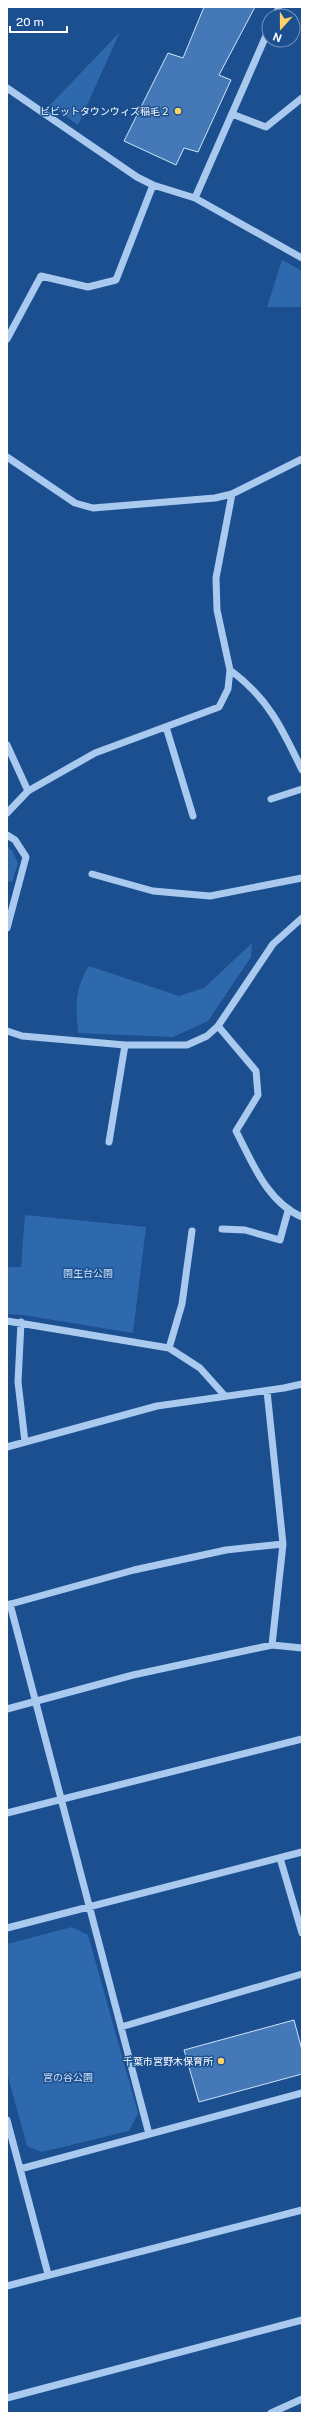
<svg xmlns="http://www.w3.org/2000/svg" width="309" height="2420" viewBox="0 0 309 2420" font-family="'Public Sans','Noto Sans JP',sans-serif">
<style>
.green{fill:#2e69ad}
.building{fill:#4478b7;stroke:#cfe3fa}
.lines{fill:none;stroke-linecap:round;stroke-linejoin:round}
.minor{stroke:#a9c9ee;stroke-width:7}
.poi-dot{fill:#ffd166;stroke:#1b4f8f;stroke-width:1.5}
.labels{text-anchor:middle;stroke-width:3;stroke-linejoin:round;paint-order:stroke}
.poi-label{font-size:10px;fill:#fff;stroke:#1b4f8f;text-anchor:end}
.park-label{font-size:10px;fill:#cfe3fa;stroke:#1b4f8f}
</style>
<rect width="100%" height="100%" fill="#1b4f8f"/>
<path class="green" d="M 120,32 L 78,125 L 50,105 Z
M 282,260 L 302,271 L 302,307 L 267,307 Z
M 7,847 L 12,850 L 18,863 L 12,882 L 7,881 Z
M 252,943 L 251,957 L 208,1021 L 173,1037 L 78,1033 C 76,1007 74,989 89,966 L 179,996 L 204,988 Z
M 25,1215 L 146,1227 L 133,1333 L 23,1315 L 7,1314 L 7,1267 L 21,1267 Z
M 72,1927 L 88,1935 L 138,2113 L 129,2131 L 42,2152 L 27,2146 L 7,2073 L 7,1944 Z"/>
<path class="building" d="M 204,7 L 255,7 L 219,75 L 231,80 L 198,152 L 184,148 L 176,165 L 124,141 L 168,53 L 183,58 Z
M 294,2020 L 302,2050 L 302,2074 L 199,2102 L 184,2050 Z"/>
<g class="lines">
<path class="minor" d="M 275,16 L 279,7
M 7,88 L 137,177 L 153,185 L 195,198 L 302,258
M 232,114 L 266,127 L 302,98
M 195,198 L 269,29
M 7,339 L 41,276 L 88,287 L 116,280 L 153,185
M 7,457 L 75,503 L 93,508 L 215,498 L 232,494 L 302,459
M 230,670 C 268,698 282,728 302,770
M 166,727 L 193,816
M 7,745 L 28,791
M 271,799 L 302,789
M 7,813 L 28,791 L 95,753 L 219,707 L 228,689 L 230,670 L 217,610 L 216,578 L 232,494
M 7,835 L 15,840 L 26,857 L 7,928
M 92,874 L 153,891 L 210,896 L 302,878
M 218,1026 L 256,1071 L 258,1095 L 236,1131 C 252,1162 267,1202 302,1217
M 7,1031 L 22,1036 L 125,1045 L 187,1045 L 207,1036 L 218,1026 L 273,944 L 302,918
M 109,1142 L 125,1045
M 222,1229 L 245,1230 L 280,1240 L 288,1211
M 7,1321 L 169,1348 L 200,1368 L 225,1396
M 21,1322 L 18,1382 L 25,1442
M 169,1348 L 182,1304 L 192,1231
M 267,1391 L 283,1544 L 272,1645
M 7,1447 L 157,1406 L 284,1388 L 302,1384
M 10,1604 L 149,2134
M 7,1605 L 134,1570 L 226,1550 L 283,1544
M 7,1709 L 133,1675 L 272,1645 L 302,1648
M 7,1813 L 302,1739
M 280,1858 L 302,1933
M 7,1928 L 302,1852
M 121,2027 L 302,1974
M 7,2120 L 48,2274
M 20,2169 L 302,2093
M 7,2286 L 302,2210
M 7,2398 L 302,2320
M 271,2413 L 302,2399"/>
</g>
<g class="poi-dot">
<circle cx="178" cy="111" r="4"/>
<circle cx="221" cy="2061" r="4"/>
</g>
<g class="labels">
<g class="poi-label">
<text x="170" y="115">ビビットタウンウィズ稲毛２</text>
<text x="213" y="2065">千葉市宮野木保育所</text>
</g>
<g class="park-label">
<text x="88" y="1277">園生台公園</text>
<text x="68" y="2081">宮の谷公園</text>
</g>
</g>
<rect width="309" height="2420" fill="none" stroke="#ffffff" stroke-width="16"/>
<g transform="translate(281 28) rotate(201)"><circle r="19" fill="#1b4f8f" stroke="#7695bc"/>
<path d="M0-3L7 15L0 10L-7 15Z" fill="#ffd166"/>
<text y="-6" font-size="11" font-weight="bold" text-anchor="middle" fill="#ffffff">N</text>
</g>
<path d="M10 26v6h57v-6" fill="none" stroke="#ffffff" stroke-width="2"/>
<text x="16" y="26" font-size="12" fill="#ffffff" stroke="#1b4f8f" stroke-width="3" paint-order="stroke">20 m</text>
</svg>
